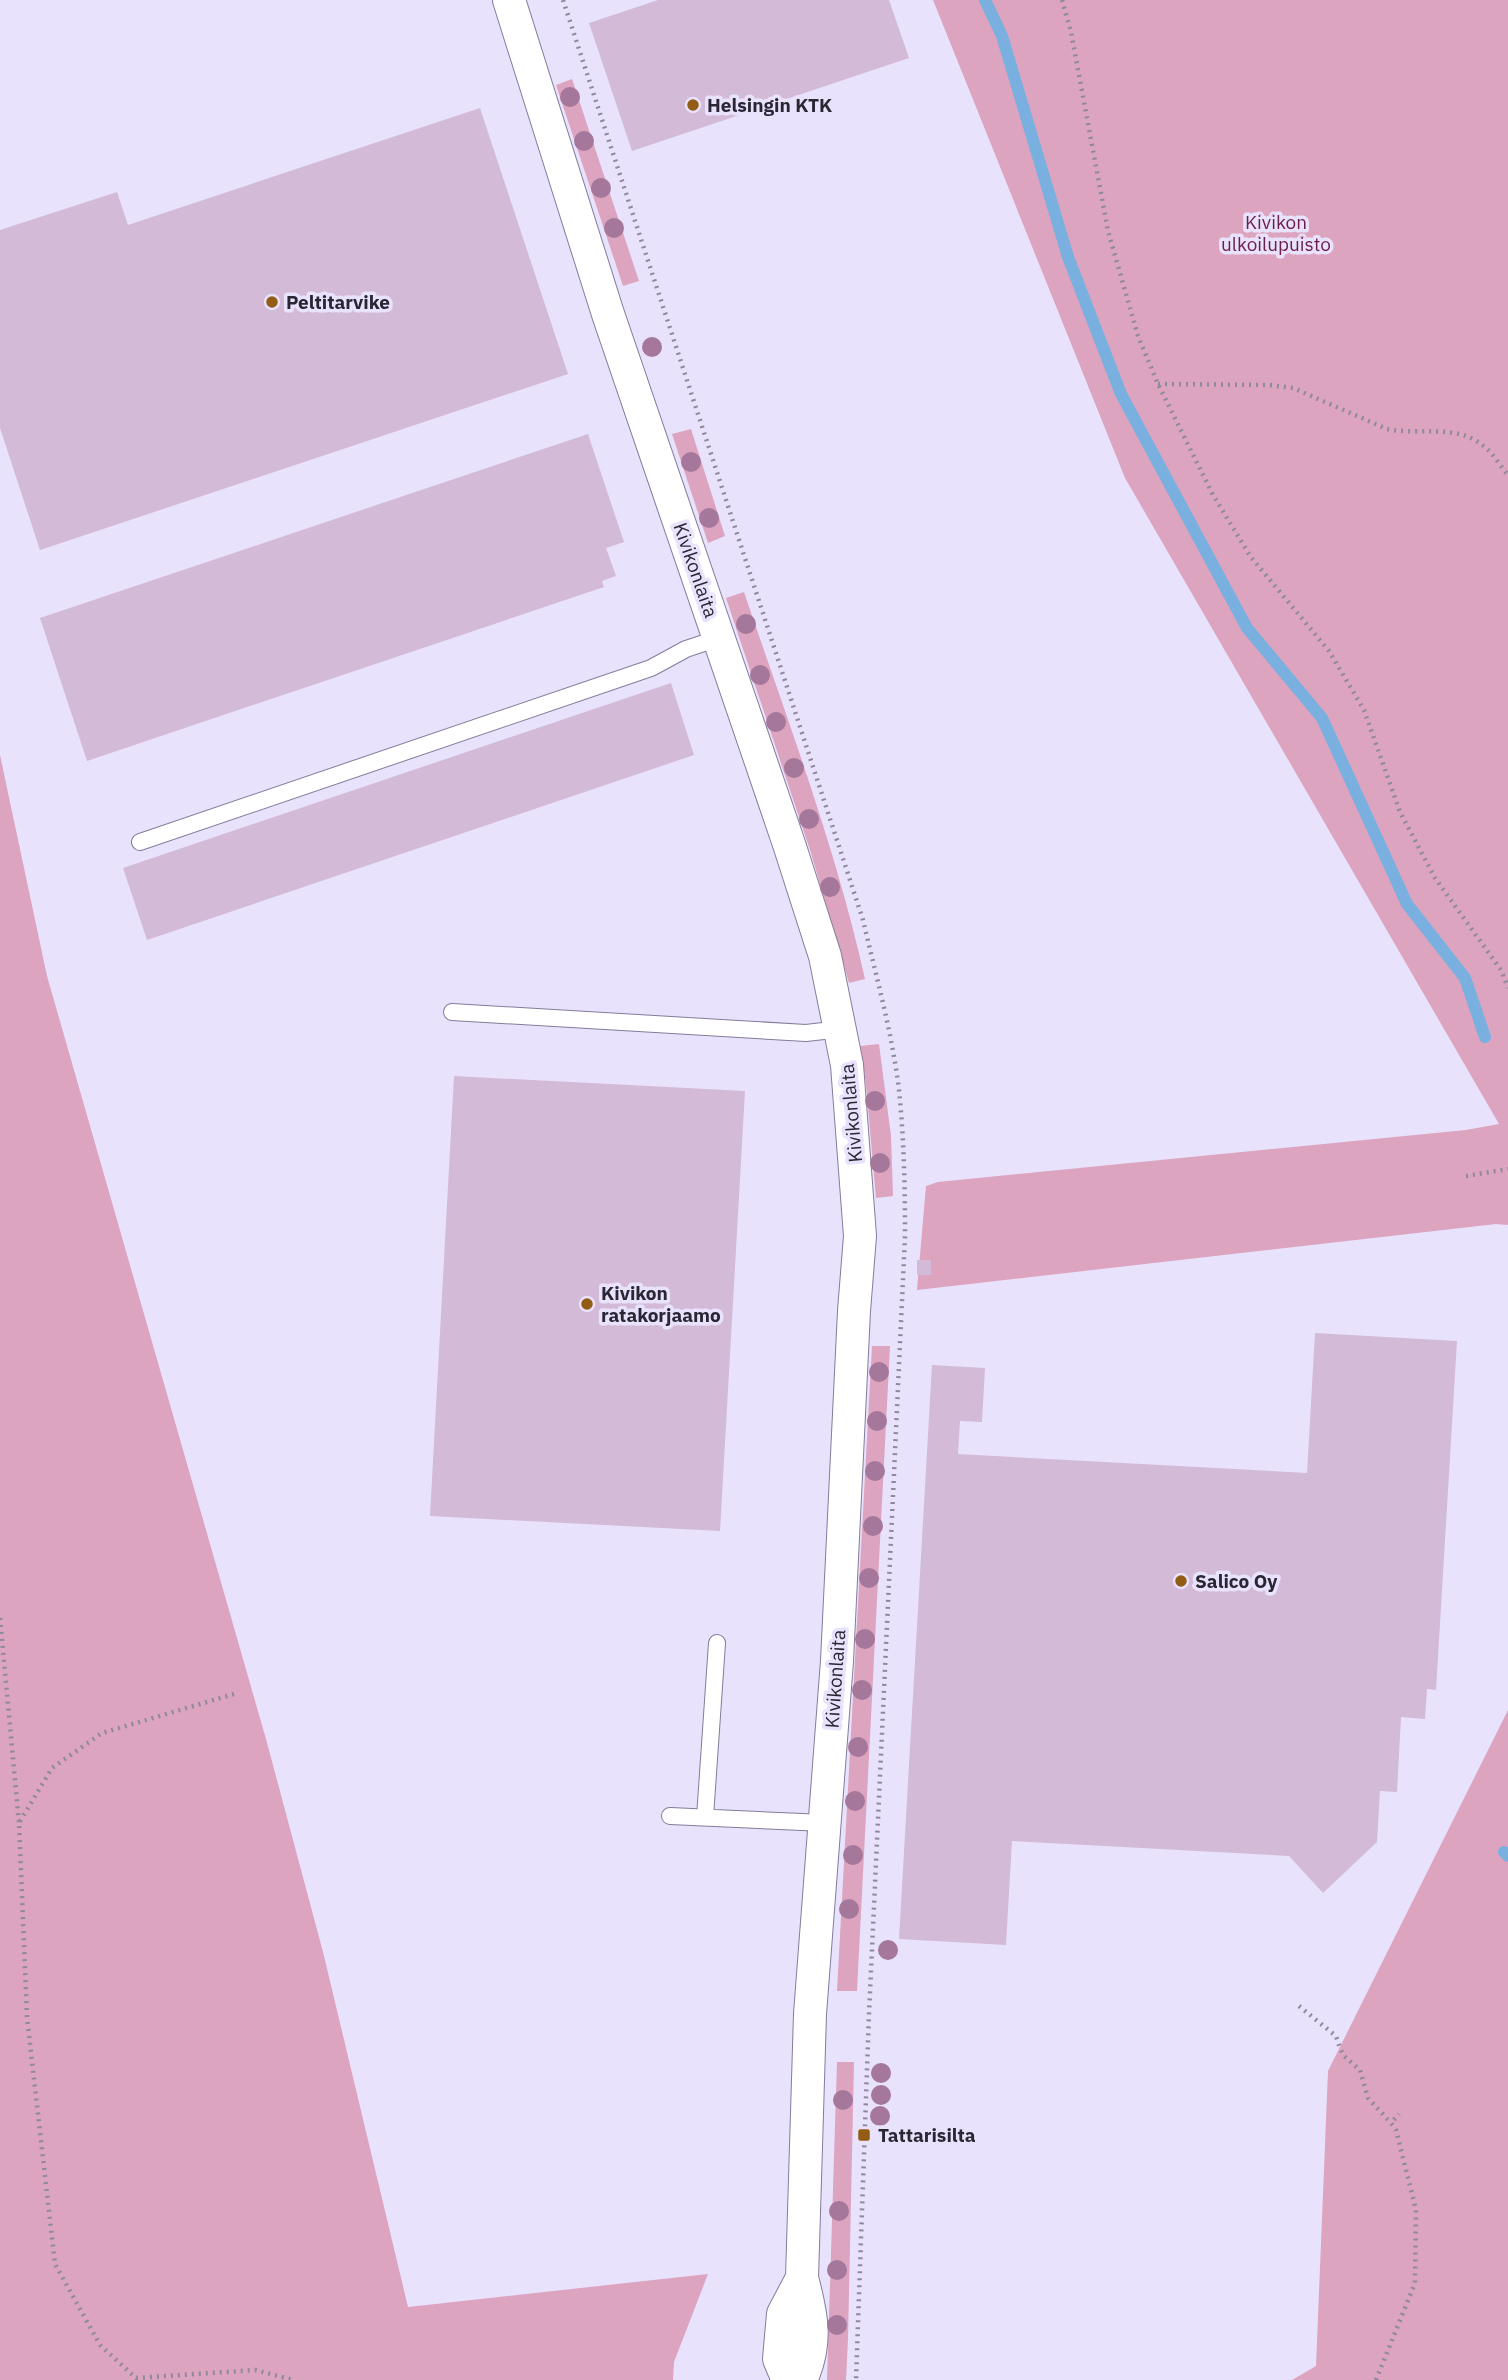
<svg xmlns="http://www.w3.org/2000/svg" width="1508" height="2380" viewBox="0 0 1508 2380" font-family="'IBM Plex Sans',sans-serif">
<style>
.green{fill:#dca4be}
.lines{fill:none;stroke-linecap:round;stroke-linejoin:round}
.stream{stroke:#7ab0df;stroke-width:12}
.building{fill:#d3bad6}
.service-casing{stroke:#847b9a;stroke-width:18}
.minor-casing{stroke:#847b9a;stroke-width:34}
.path{stroke:#8f899e;stroke-width:4.5;stroke-dasharray:2 5;stroke-linecap:butt}
.service{stroke:#fff;stroke-width:16}
.minor{stroke:#fff;stroke-width:32}
.tree{fill:#a4779b}
.poi-dot{fill:#935c15;stroke:#e9e2fd;stroke-width:2.5}
.labels{text-anchor:middle;stroke-width:7;stroke-linejoin:round;paint-order:stroke}
.poi-label{font-size:19px;font-weight:bold;fill:#2a2633;stroke:#e9e2fd;text-anchor:start}
.park-label{font-size:19px;fill:#6c1f4b;stroke:#e9e2fd}
.street-label{font-size:19px;fill:#2a2633;stroke:#e9e2fd}
</style>
<rect width="100%" height="100%" fill="#e9e2fd"/>
<path class="green" d="M 933,0 L 1508,0 L 1508,1225 L 1496,1224 L 917,1290 L 926,1186 L 938,1182 L 1466,1130 L 1499,1124 L 1125,478 Z
M 572,79 L 639,281 L 623,286 L 556,85 Z
M 691,429 L 725,536 L 708,543 L 672,434 Z
M 744,592 C 787,719 836,848 865,979 L 849,983 L 811,853 L 726,598 Z
M 0,755 L 47,976 L 266,1739 L 323,1952 L 408,2307 L 708,2274 L 674,2362 L 673,2380 L 0,2380 Z
M 879,1044 L 891,1136 L 893,1196 L 876,1198 L 866,1084 L 860,1046 Z
M 872,1346 L 890,1346 L 857,1991 L 837,1991 Z
M 1508,1710 L 1508,2380 L 1292,2380 L 1316,2366 L 1328,2071 Z
M 837,2062 L 854,2062 L 848,2339 L 846,2380 L 827,2380 Z"/>
<g class="lines">
<path class="stream" d="M 985,0 L 1002,36 L 1068,257 L 1121,394 L 1247,628 L 1322,718 L 1407,904 L 1465,978 L 1485,1037
M 1504,1852 L 1508,1856"/>
</g>
<path class="building" d="M 658,0 L 889,0 L 909,58 L 632,151 L 589,23 Z
M 480,108 L 568,374 L 40,550 L 0,428 L 0,230 L 117,192 L 128,225 Z
M 588,434 L 624,542 L 606,548 L 616,576 L 602,581 L 604,587 L 87,761 L 40,618 Z
M 671,683 L 694,755 L 147,940 L 123,868 Z
M 454,1076 L 745,1091 L 720,1531 L 430,1516 Z
M 917,1260 L 931,1260 L 931,1275 L 917,1275 Z
M 1315,1333 L 1457,1341 L 1436,1690 L 1427,1689 L 1425,1719 L 1401,1717 L 1397,1792 L 1380,1791 L 1377,1842 L 1323,1893 L 1289,1856 L 1012,1841 L 1006,1945 L 899,1939 L 932,1365 L 985,1368 L 982,1422 L 960,1421 L 958,1454 L 1307,1473 Z"/>
<g class="lines">
<defs>
<path id="service" d="M 140,842 L 651,668 L 686,649 L 719,638
M 452,1012 L 806,1033 L 841,1029
M 670,1816 L 825,1823
M 705,1817 L 717,1643"/>
<path id="minor" d="M 509,0 L 608,314 L 789,844 L 825,956 L 847,1065 L 860,1236 L 854,1311 L 837,1661 L 810,2014 L 802,2278 C 812,2315 818,2343 801,2380
M 788,2380 L 779,2359 L 783,2314 L 802,2278"/>
</defs>
<use href="#service" class="service-casing"/>
<use href="#minor" class="minor-casing"/>
<path class="path" d="M 563,0 L 863,920 C 876,976 892,1032 899,1090 C 904,1138 905,1187 905,1236 L 869,2014 L 856,2380
M 1062,0 L 1071,32 L 1108,231 L 1138,336 L 1158,384 L 1212,493 L 1250,556 L 1329,651 L 1364,710 L 1400,812 L 1435,878 L 1501,970 L 1508,988
M 1158,384 L 1270,385 L 1293,388 L 1387,429 C 1421,436 1459,422 1487,449 C 1495,456 1501,467 1508,475
M 1466,1176 L 1508,1169
M 0,1618 L 19,1823
M 234,1694 L 102,1733 L 52,1768 L 19,1823 L 27,2017 L 55,2264 L 100,2345 L 136,2378 L 255,2370 L 294,2380
M 1299,2006 L 1336,2036 L 1340,2048 L 1344,2056 L 1360,2070 L 1368,2098 L 1391,2123
M 1376,2380 L 1415,2283 L 1416,2210 L 1396,2130 L 1391,2123 L 1399,2114"/>
<use href="#service" class="service"/>
<use href="#minor" class="minor"/>
</g>
<g class="tree">
<circle cx="570" cy="97" r="10"/>
<circle cx="584" cy="141" r="10"/>
<circle cx="601" cy="188" r="10"/>
<circle cx="614" cy="228" r="10"/>
<circle cx="652" cy="347" r="10"/>
<circle cx="691" cy="462" r="10"/>
<circle cx="709" cy="518" r="10"/>
<circle cx="746" cy="624" r="10"/>
<circle cx="760" cy="675" r="10"/>
<circle cx="776" cy="722" r="10"/>
<circle cx="794" cy="768" r="10"/>
<circle cx="809" cy="819" r="10"/>
<circle cx="830" cy="887" r="10"/>
<circle cx="875" cy="1101" r="10"/>
<circle cx="880" cy="1163" r="10"/>
<circle cx="879" cy="1372" r="10"/>
<circle cx="877" cy="1421" r="10"/>
<circle cx="875" cy="1471" r="10"/>
<circle cx="873" cy="1526" r="10"/>
<circle cx="869" cy="1578" r="10"/>
<circle cx="865" cy="1639" r="10"/>
<circle cx="862" cy="1690" r="10"/>
<circle cx="858" cy="1747" r="10"/>
<circle cx="855" cy="1801" r="10"/>
<circle cx="853" cy="1855" r="10"/>
<circle cx="849" cy="1909" r="10"/>
<circle cx="888" cy="1950" r="10"/>
<circle cx="881" cy="2073" r="10"/>
<circle cx="881" cy="2095" r="10"/>
<circle cx="843" cy="2100" r="10"/>
<circle cx="880" cy="2116" r="10"/>
<circle cx="839" cy="2211" r="10"/>
<circle cx="837" cy="2270" r="10"/>
<circle cx="837" cy="2325" r="10"/>
</g>
<g class="poi-dot">
<circle cx="693" cy="105" r="7"/>
<circle cx="272" cy="302" r="7"/>
<circle cx="587" cy="1304" r="7"/>
<circle cx="1181" cy="1581" r="7"/>
<rect x="857" y="2128" width="14" height="14" rx="3.5"/>
</g>
<g class="labels">
<g class="poi-label">
<text x="707" y="112">Helsingin KTK</text>
<text x="286" y="309">Peltitarvike</text>
<text x="601" y="1300">Kivikon<tspan x="601" dy="22">ratakorjaamo</tspan></text>
<text x="1195" y="1588">Salico Oy</text>
<text x="878" y="2142">Tattarisilta</text>
</g>
<g class="park-label">
<text x="1276" y="229">Kivikon<tspan x="1276" dy="22">ulkoilupuisto</tspan></text>
</g>
<g class="street-label">
<text transform="translate(696 570) rotate(71)" y="7">Kivikonlaita</text>
<text transform="translate(851 1113) rotate(-95)" y="7">Kivikonlaita</text>
<text transform="translate(835 1679) rotate(-86)" y="7">Kivikonlaita</text>
</g>
</g>
</svg>
